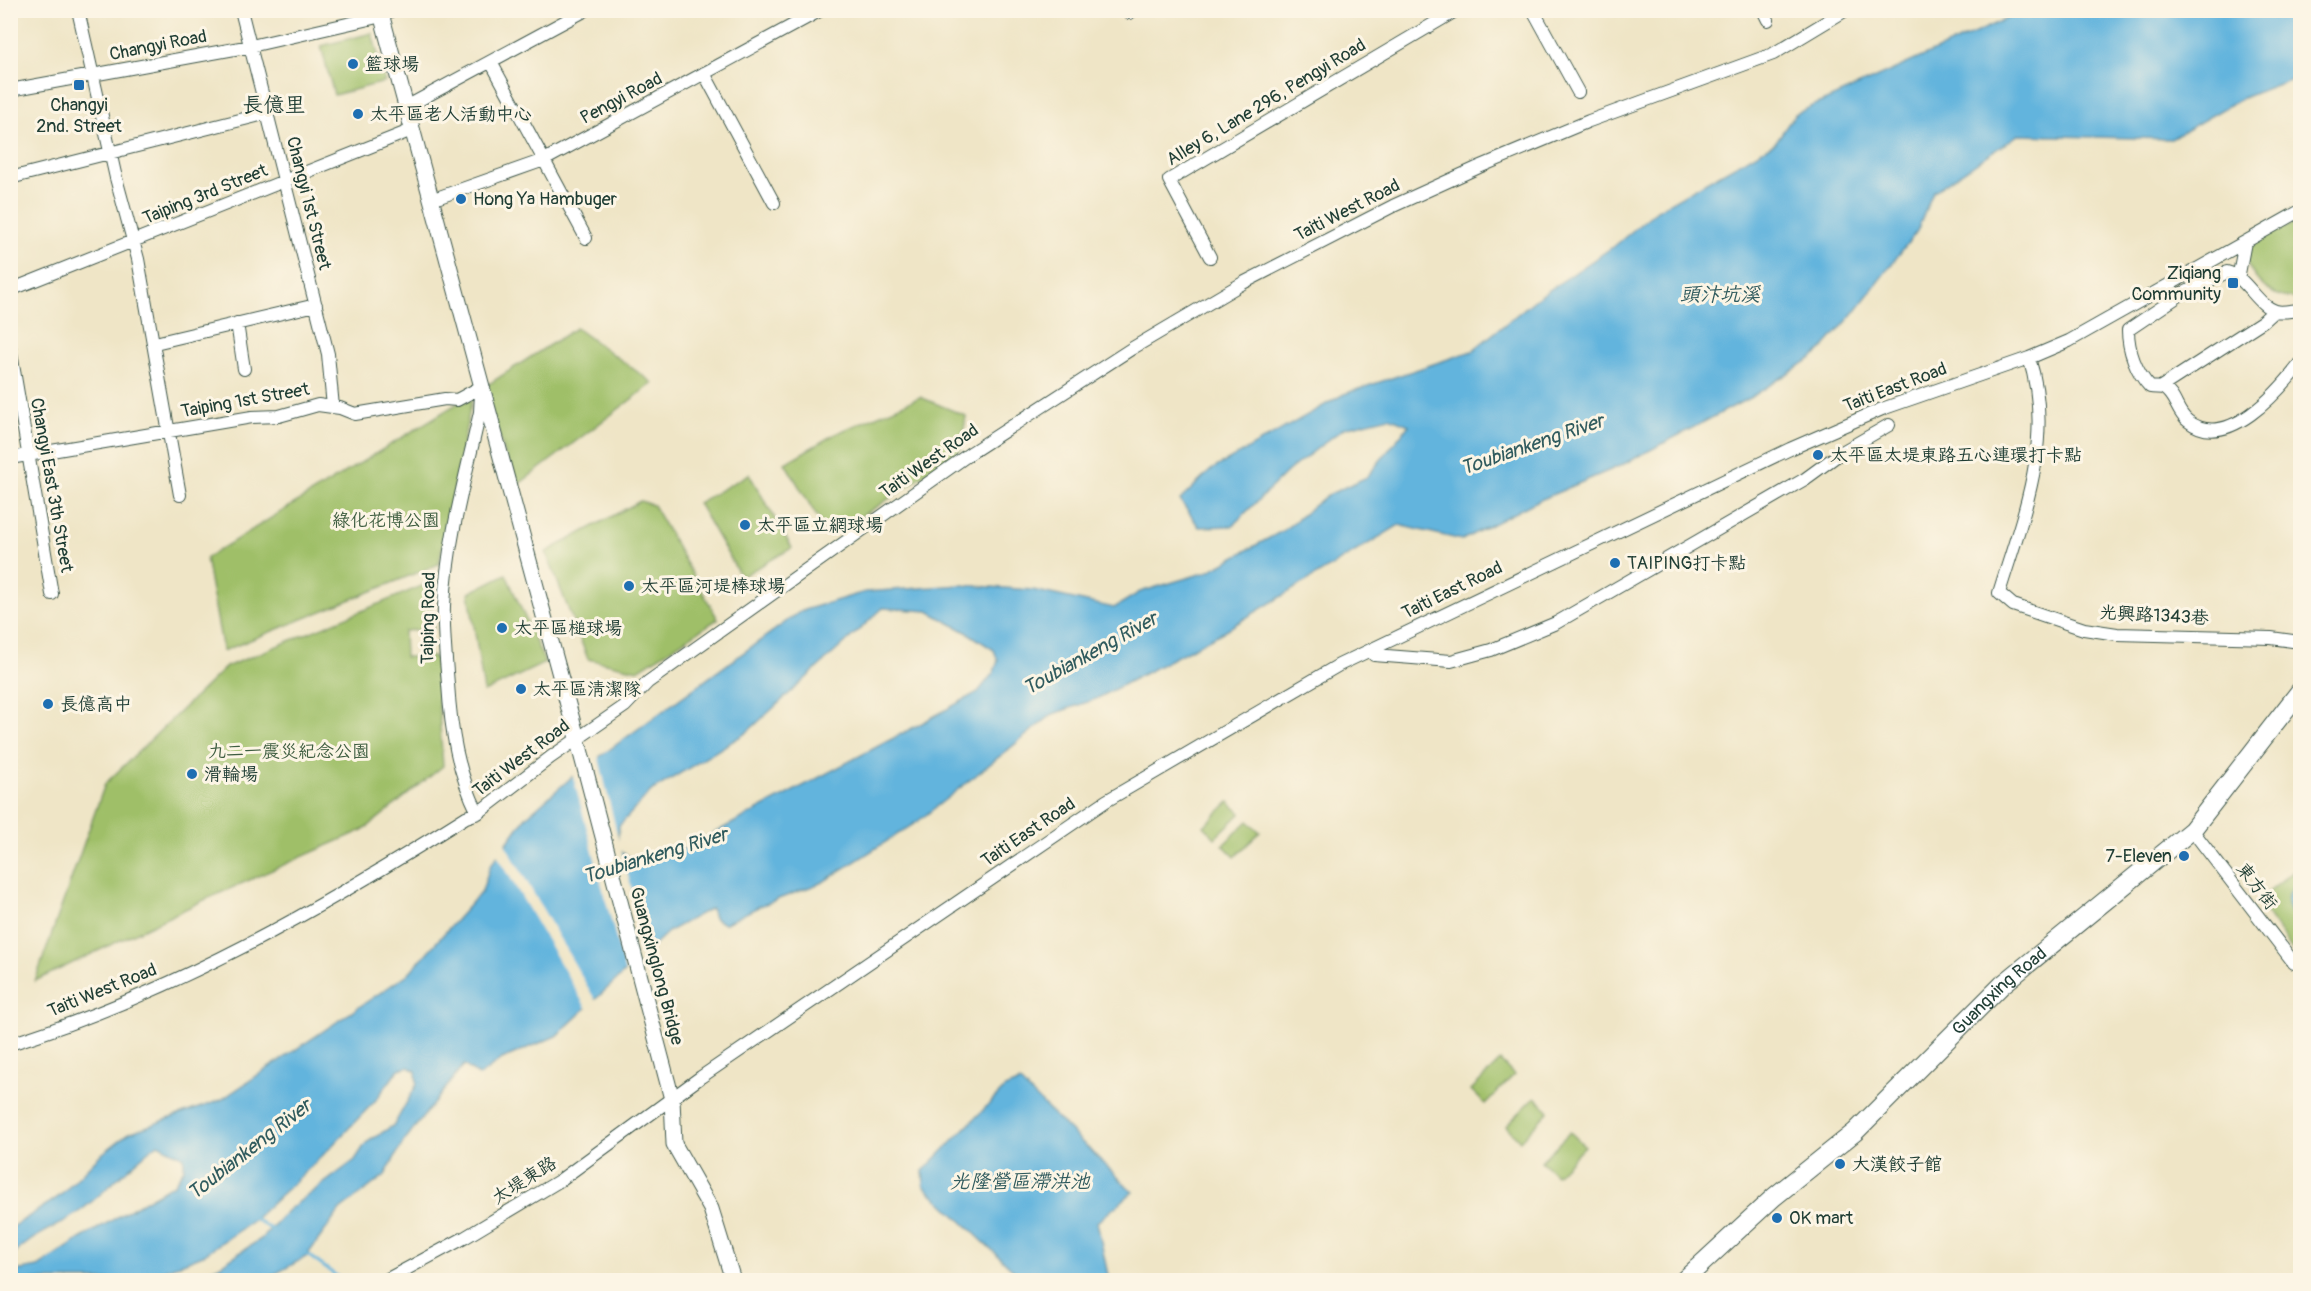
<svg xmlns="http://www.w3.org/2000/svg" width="2311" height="1291" viewBox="0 0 2311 1291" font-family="Pangolin,'LXGW WenKai TC',sans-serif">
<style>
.green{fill:#9fbf68;stroke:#5f7e4e;stroke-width:1.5}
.water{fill:#62b4dd;stroke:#407888;stroke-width:1.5;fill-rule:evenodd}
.pier{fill:#efe5c6}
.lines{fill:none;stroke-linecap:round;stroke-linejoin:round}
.stream{stroke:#62b4dd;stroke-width:3}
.minor-casing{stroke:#3e564a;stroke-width:14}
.tertiary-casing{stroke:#3e564a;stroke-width:17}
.secondary-casing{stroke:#3e564a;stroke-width:20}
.minor{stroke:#fff;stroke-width:12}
.tertiary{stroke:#fff;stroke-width:15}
.secondary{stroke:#fff;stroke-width:18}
.poi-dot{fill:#1f6fb2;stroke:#fcf5e5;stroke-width:2}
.labels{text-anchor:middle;stroke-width:6;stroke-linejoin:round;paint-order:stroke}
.street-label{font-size:18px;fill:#1f3d34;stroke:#fcf5e5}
.poi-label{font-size:18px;fill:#1f3d34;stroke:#fcf5e5;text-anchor:start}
.park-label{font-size:18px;fill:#3f5e41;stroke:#fcf5e5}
.water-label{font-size:20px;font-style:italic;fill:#305b5e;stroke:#fcf5e5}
.quarter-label{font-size:21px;fill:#1f3d34;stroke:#fcf5e5}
</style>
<rect width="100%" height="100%" fill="#fcf5e5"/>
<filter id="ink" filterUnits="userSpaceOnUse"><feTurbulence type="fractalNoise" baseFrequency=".0167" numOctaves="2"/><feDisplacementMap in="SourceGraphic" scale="12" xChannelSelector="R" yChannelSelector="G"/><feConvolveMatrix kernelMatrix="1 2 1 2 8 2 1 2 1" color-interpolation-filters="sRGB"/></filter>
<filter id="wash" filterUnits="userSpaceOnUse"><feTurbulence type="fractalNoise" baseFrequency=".008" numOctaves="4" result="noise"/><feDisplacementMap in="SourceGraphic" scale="24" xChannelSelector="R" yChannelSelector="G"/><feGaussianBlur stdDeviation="1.35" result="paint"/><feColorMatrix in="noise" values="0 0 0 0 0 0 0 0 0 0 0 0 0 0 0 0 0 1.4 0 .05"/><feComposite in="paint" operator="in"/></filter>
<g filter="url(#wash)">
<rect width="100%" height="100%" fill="#efe5c6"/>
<path class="green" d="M 372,33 L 385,82 L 334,95 L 321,46 Z
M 2300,220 L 2300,299 C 2270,299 2253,282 2244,255 L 2250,245 Z
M 576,328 L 653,383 L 515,487 L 484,387 Z
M 920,397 L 966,416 L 961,450 L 878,506 L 828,535 L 785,463 L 835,434 Z
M 472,399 L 439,564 L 223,651 L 206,558 L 458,403 Z
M 749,474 L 792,548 L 741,577 L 698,503 Z
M 640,501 L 653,505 L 718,619 L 638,670 L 588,659 L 546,552 Z
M 506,574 L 545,663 L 484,692 L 469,593 Z
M 429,583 L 434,629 L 404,631 L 405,657 L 435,657 L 443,766 L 365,829 L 202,901 L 35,981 L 105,784 L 226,667 Z
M 1229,802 L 1241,813 L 1215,838 L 1204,826 Z
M 1248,821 L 1260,832 L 1235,857 L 1223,845 Z
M 2300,866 L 2300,935 L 2293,951 L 2258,901 Z
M 1500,1061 L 1514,1075 L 1485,1104 L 1471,1090 Z
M 1535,1097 L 1549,1111 L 1520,1141 L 1506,1126 Z
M 1570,1132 L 1585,1146 L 1556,1175 L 1541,1161 Z"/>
<path class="water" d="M 2024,11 L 2300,11 L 2300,76 L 2240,99 L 2171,139 L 2018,135 L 1933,192 L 1917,231 L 1853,314 L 1818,354 L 1753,396 L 1622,465 L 1533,503 L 1462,540 L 1399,525 L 1221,633 L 1096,699 L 1053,714 L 917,822 L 823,882 L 760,906 L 724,924 L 714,918 L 711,908 L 669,931 L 556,1036 L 502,1059 L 479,1076 L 464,1065 L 404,1141 L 385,1175 L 340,1210 L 306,1257 L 264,1280 L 188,1280 L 219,1266 L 261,1239 L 288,1210 L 355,1160 L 366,1143 L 394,1125 L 417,1084 L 416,1071 L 408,1067 L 399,1069 L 375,1101 L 322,1156 L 254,1220 L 203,1255 L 140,1280 L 11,1280 L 10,1268 L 15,1271 L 38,1267 L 80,1239 L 174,1184 L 184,1169 L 184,1157 L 158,1144 C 130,1164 108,1190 80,1211 C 56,1229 32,1234 11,1257 L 11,1228 L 60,1196 L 98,1157 L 129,1133 L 221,1100 L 408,974 L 482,891 L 490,866 L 526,817 L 573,776 L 801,611 L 865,592 L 961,585 L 1033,590 L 1114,608 L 1140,592 L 1207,572 L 1284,530 L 1326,496 L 1367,477 L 1409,425 L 1389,417 L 1344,428 L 1288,471 L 1232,526 L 1199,527 L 1180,500 L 1211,470 L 1344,394 L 1472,351 L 1536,299 L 1617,244 L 1657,210 L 1775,143 L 1795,114 ZM 883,608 L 928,611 L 968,633 L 994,650 L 998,661 L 994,672 L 978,692 L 922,723 L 678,852 C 654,858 634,868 617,847 L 619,826 L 651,791 L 746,733 Z
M 2300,879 L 2300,911 L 2293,916 C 2280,900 2290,892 2300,879 Z
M 1020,1082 L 1133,1192 L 1097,1222 L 1109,1280 L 1024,1280 L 924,1186 L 923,1171 L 1005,1088 Z"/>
<path class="pier" d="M 598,754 L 620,846 L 650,953 L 626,976 L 572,773 Z
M 504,842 L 597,1003 L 588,1011 L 496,853 Z"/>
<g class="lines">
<path class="stream" d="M 253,1217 L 272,1230
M 305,1253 L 342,1280
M 1880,1280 L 1882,1277 L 1900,1275 L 1923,1280"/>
</g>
</g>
<g filter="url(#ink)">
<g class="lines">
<defs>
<path id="minor" d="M 78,10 L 116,178 L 138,259 L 180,495
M 241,10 L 328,354 L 333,407
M 1533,10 L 1578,92
M 1763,10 L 1768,20
M 1129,13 L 1134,10
M 491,62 L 586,238
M 704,73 L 774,203
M 10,90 L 251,46 L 382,16 L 392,10
M 406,107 L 586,10
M 10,178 L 268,113
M 431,200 L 544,160 L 821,10
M 1210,257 L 1169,180 L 1457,10
M 2238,279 L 2245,242
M 10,290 L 412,130
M 2300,310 C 2294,310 2282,313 2276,311 C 2257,306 2246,276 2227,272 L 2180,295 L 2128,330 C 2128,350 2136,372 2150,387 C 2154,388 2159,387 2163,388 C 2176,395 2176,412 2188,421 C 2227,452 2279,391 2300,364
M 237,323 L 244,369
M 155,343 L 316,305
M 10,347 L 52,594
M 2029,358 C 2055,439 2023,515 1999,593 L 2013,605 L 2084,629 L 2117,634 L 2271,638 L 2300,642
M 2161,387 L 2263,321 L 2274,311
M 10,458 L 252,417 L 279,416 L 318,405 L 340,408 L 355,414 L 445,399 L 457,400 L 481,387
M 1374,655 L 1451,661 L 1491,650 L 1556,623 L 1805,479 L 1842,452 L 1889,425
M 478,813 C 457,771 451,730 448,684 C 446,659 443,632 444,606 C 447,541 466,476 480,412 L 481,393
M 2192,830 L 2294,963
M 10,1044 C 174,993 322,908 466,817 L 478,813 L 551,757 L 625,706 L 648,682 L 972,452 L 1131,349 L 1243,283 L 1393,206 L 1479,167 L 1589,121 L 1773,54 L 1846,10
M 386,1280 L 464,1238 L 559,1181 L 701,1077 L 1106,801 L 1339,665 L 1790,449 L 1882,409 L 2029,358 L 2069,341 L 2300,211"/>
<path id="tertiary" d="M 380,10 L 577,738 L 672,1099 L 674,1144 L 711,1209 L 733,1280"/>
<g id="secondary">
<path id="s1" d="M 1684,1280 L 1774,1197 L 1855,1132 L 2002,985 L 2192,830 L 2300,691"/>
</g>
</defs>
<use href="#minor" class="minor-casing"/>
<use href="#tertiary" class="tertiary-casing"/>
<use href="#secondary" class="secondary-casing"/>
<use href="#minor" class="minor"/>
<use href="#tertiary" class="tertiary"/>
<use href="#secondary" class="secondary"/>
</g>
</g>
<g class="poi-dot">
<circle cx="353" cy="64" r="6"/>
<rect x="73" y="79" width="12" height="12" rx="3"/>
<circle cx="358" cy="114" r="6"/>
<circle cx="461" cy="199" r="6"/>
<rect x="2227" y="277" width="12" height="12" rx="3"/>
<circle cx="1818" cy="455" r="6"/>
<circle cx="745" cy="525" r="6"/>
<circle cx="1615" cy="563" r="6"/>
<circle cx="629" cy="586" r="6"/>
<circle cx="502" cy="628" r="6"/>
<circle cx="521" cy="689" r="6"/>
<circle cx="48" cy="704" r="6"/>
<circle cx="192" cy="774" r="6"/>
<circle cx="2184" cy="856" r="6"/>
<circle cx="1840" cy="1164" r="6"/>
<circle cx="1777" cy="1218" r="6"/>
</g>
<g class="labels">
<g class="street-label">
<text transform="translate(158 45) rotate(-11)" y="6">Changyi Road</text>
<text transform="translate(621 98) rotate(-28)" y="6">Pengyi Road</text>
<text transform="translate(1266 102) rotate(-31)" y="6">Alley 6, Lane 296, Pengyi Road</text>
<text transform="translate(205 194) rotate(-22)" y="6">Taiping 3rd Street</text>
<text transform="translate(309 203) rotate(76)" y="6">Changyi 1st Street</text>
<text transform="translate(1347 210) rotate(-27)" y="6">Taiti West Road</text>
<text transform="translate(1895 387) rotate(-21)" y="6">Taiti East Road</text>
<text transform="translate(245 400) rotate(-10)" y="6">Taiping 1st Street</text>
<text transform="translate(929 461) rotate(-35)" y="6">Taiti West Road</text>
<text transform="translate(52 485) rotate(80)" y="6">Changyi East 3th Street</text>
<text transform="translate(1452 590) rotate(-26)" y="6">Taiti East Road</text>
<text transform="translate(2154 615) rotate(3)" y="6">光興路1343巷</text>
<text transform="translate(428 618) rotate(-89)" y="6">Taiping Road</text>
<text transform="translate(521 758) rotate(-37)" y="6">Taiti West Road</text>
<text transform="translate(1028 832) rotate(-34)" y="6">Taiti East Road</text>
<text transform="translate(2257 886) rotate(52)" y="6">東方街</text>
<text transform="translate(657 966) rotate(75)" y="6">Guangxinglong Bridge</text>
<text transform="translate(102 990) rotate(-22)" y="6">Taiti West Road</text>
<text dy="6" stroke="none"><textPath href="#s1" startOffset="428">Guangxing Road</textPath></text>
<text transform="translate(524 1180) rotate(-32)" y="6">太堤東路</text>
</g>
<g class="poi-label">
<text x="365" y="70">籃球場</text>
<text x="79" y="111" text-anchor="middle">Changyi<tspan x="79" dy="21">2nd. Street</tspan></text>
<text x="370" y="120">太平區老人活動中心</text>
<text x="473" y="205">Hong Ya Hambuger</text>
<text x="2221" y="279" text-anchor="end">Ziqiang<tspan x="2221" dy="21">Community</tspan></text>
<text x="1830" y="461">太平區太堤東路五心連環打卡點</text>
<text x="757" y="531">太平區立網球場</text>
<text x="1627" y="569">TAIPING打卡點</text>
<text x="641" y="592">太平區河堤棒球場</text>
<text x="514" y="634">太平區槌球場</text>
<text x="533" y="695">太平區清潔隊</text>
<text x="60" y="710">長億高中</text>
<text x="204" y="780">滑輪場</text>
<text x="2172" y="862" text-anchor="end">7-Eleven</text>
<text x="1852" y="1170">大漢餃子館</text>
<text x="1789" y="1224">OK mart</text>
</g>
<g class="park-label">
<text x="386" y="526">綠化花博公園</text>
<text x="289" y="757">九二一震災紀念公園</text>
</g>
<g class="water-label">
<text x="1720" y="301">頭汴坑溪</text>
<text transform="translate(1532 444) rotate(-19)" y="7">Toubiankeng River</text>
<text transform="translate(1090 653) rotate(-29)" y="7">Toubiankeng River</text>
<text transform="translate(655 855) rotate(-17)" y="7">Toubiankeng River</text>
<text transform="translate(249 1149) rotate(-38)" y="7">Toubiankeng River</text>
<text x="1020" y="1188">光隆營區滯洪池</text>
</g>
<g class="quarter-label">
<text x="274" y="112">長億里</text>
</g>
</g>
<rect width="2311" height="1291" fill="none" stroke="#fcf5e5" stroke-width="36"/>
</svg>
